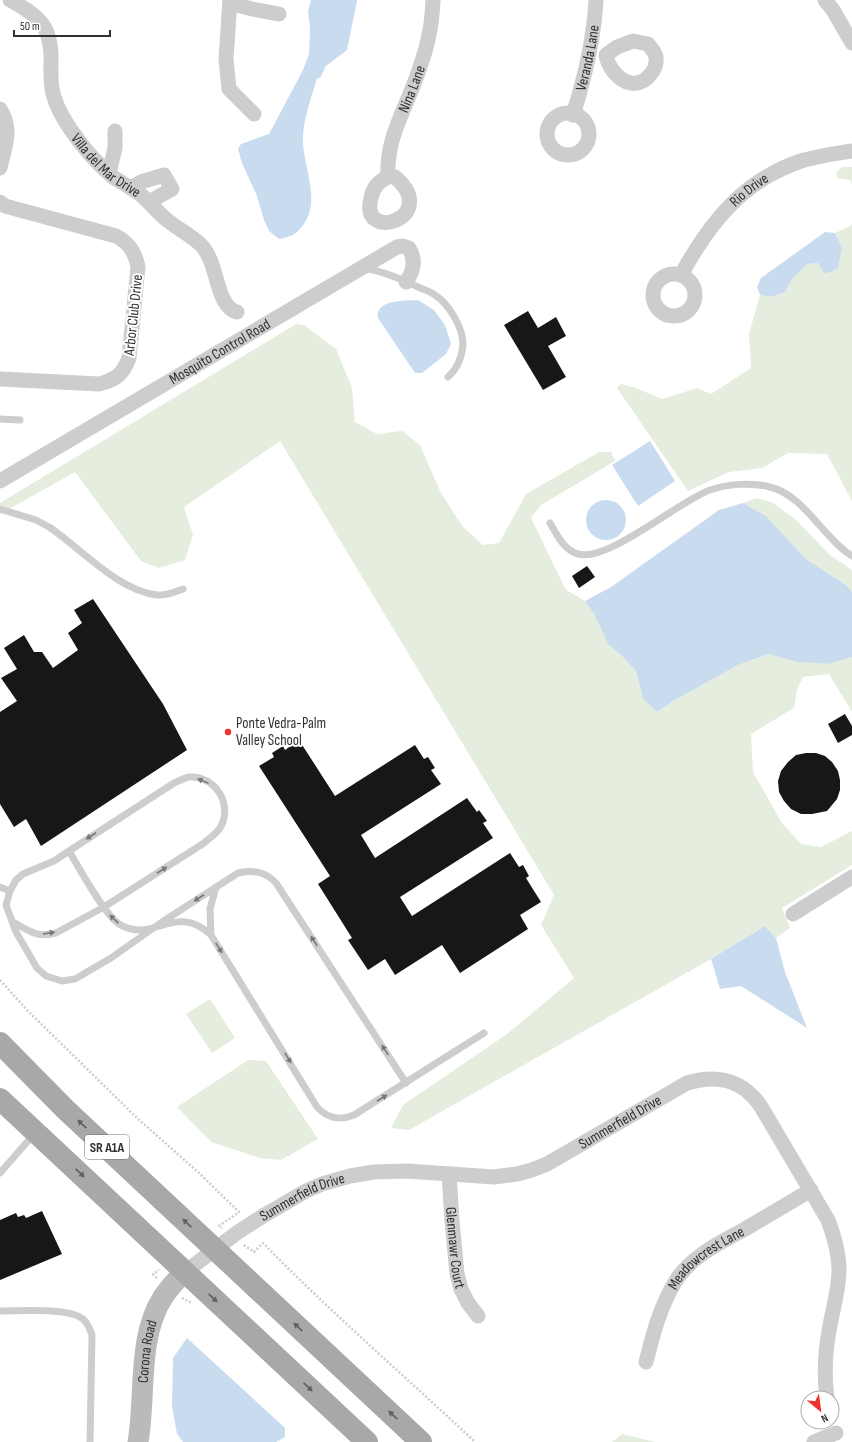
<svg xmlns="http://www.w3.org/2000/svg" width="852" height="1442" viewBox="0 0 852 1442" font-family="'Sofia Sans Condensed',sans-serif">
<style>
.green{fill:#e5eede}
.water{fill:#c9dcef}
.building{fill:#171717}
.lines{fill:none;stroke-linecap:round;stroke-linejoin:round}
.path{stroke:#cdcdcd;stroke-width:2.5;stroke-dasharray:2 2;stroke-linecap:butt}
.lane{stroke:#cdcdcd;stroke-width:7}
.street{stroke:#cdcdcd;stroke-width:15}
.secondary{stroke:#bababa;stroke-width:21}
.primary{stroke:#a8a8a8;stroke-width:22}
.oneway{fill:#777}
.oneway2{fill:#606060}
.poi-dot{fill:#ef322b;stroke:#fff;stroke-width:1.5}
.labels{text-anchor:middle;stroke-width:4;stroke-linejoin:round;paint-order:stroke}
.shield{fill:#fff;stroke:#6e6e6e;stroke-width:1}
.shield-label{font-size:14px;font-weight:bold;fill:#303030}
.street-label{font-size:15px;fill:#303030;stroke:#fff}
.poi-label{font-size:15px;fill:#303030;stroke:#fff;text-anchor:start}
</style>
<rect width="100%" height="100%" fill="#fff"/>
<path class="green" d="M 842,167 L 852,167 L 852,184 L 850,180 L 837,178 L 836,173 Z
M 852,224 L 852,501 L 827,454 L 788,453 L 762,468 L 729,472 L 688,491 L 617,388 L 621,384 L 636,388 L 662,399 L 697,388 L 711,394 L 751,368 L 749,334 L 760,295 L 771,297 L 785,292 L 792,279 L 808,264 L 818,263 L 842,247 L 835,233 L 850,226 Z
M 296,324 L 304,325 L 336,349 L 352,388 L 355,422 L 377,434 L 402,431 L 420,445 L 440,491 L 462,526 L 483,545 L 499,543 L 526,494 L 599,452 L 611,452 L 615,461 L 541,505 L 531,518 L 566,590 L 585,601 L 594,614 L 608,644 L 621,655 L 636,671 L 643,699 L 657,712 L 675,700 L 738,665 L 768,654 L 797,662 L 829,664 L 852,657 L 852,712 L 829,674 L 803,677 L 797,690 L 794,708 L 751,734 L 753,772 L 782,823 L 801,844 L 821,847 L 852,831 L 852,865 L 782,908 L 790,928 L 776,938 L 765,926 L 711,959 L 409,1130 L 391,1128 L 403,1105 L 507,1034 L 574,978 L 541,925 L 554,895 L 280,441 L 184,507 L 193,535 L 185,560 L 159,568 L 141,561 L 75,472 L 0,514 L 0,503 Z
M 757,498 L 773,503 L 795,519 L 830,555 L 852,570 L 852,592 L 846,585 L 806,559 L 766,516 L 743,503 Z
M 210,999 L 235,1038 L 212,1053 L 186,1014 Z
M 248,1060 L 266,1061 L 318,1139 L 281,1160 L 260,1158 L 211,1142 L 177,1107 Z
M 622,1434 L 655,1442 L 612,1442 Z"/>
<path class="water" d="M 311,0 L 357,0 L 357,1 L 347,50 L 326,66 L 320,78 L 317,78 C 312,96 303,119 303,138 C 302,167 324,203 300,229 C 298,231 296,233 293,235 C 289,237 283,238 279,239 L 269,231 L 264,220 L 257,196 L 242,163 L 238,149 L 241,144 L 269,134 L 303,70 L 309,54 L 310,28 L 308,11 Z
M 825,232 L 835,233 L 842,247 L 838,268 L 831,272 L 824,273 L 818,263 L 808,264 L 792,279 L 785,292 L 771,297 L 760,295 L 757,287 L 761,278 Z
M 418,300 L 434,310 L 445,325 L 451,344 L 446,354 L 422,373 L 415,373 L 378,318 C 375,299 405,301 418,300 Z
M 650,441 L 675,481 L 638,506 L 612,465 Z
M586 520a20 20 0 1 1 40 0a20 20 0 1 1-40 0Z
M 743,503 L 766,516 L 806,559 L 846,585 L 852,592 L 852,657 L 829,664 L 797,662 L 768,654 L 738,665 L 675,700 L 657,712 L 643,699 L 636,671 L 621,655 L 608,644 L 594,614 L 585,601 L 611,587 L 719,510 Z
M 765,926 L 776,938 L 785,972 L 807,1028 L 741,986 L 720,989 L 711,959 Z
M 187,1338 L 285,1428 L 285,1437 L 276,1442 L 183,1442 L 177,1434 L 172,1406 L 173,1358 Z"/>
<path class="building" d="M 528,311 L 538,328 L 556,317 L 566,336 L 548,346 L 566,377 L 543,390 L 504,325 Z
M 587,566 L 595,577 L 579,588 L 572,576 Z
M 93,599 L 163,704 L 187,750 L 41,846 L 26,819 L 14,827 L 0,804 L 0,712 L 17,701 L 1,678 L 17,669 L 4,648 L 24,635 L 34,652 L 42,652 L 53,668 L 78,650 L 68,633 L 82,623 L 74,610 Z
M 845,714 L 852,726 L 852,735 L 838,743 L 828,724 Z
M 299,740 L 335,796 L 415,745 L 424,759 L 428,757 L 435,768 L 431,770 L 441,784 L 361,835 L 375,858 L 467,798 L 477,812 L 479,810 L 487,821 L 483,823 L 493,838 L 400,897 L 412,916 L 510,853 L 519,867 L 523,865 L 529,876 L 526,878 L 541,902 L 520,915 L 528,929 L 460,973 L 442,945 L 395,975 L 385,959 L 368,970 L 348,940 L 352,938 L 318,884 L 330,876 L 259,766 L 274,757 L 272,753 L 283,746 L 285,750 Z
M 806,753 L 816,753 L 825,756 L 832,762 L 838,771 L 840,780 L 840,790 L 837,799 L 827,811 L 812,814 L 801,814 L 791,809 L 784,801 L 779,792 L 778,781 L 781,771 L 788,762 L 796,755 Z
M 42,1211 L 62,1254 L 0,1280 L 0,1220 L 16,1213 L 18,1217 L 24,1215 L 26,1218 Z"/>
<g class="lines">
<path class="path" d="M 0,980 L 27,1010 L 137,1118 L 198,1172 L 239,1212 L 219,1226 L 222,1228
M 244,1245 L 254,1252 L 263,1243 C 331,1313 405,1376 475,1442
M 157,1278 L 153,1274 L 159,1270
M 182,1298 L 192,1303"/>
<path class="lane" d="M 364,268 C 382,271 399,278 416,286 C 422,289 429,291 435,295 C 449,304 463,328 463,344 C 462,357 457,369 448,377
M 0,419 L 20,420
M 0,509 L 36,520 L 49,527 C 82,549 117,590 157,595 C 166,596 175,592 183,589
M 550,523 C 557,535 564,550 578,554 C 609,562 677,502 710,490 C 727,484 751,482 770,487 C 804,495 823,538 852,556
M 69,851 C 79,868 104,914 119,924 C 153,945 175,901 211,935 L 317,1107 C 327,1118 340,1121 354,1115 L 484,1033
M 0,887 L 10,891
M 13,922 C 29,931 37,938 56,933 L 104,907 L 204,843 C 210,838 216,834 220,828 C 234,805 215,775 189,777 C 184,778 179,781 174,783 L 69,851 L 54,861 L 23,874 L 16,880 L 10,891 L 6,905 L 16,932 L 37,968 L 46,976 L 62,981 L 75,979 L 111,958 L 162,922 L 238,873 C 253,870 265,871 276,883 L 406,1083
M 211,935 L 210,909 L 216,887
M 0,1173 L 34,1134
M 0,1311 C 20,1311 68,1307 83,1319 C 88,1324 90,1329 92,1335 L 90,1442"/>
<g class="street">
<path id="s1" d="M 10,0 C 41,17 52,27 51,63 C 51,74 50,86 54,97 C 62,123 91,159 113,177 C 122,183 132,188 141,195 C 150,202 158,213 167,220 C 178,229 192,236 201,245 C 219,263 215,306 237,312"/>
<path d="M 230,0 L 226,59 L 229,89 L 254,114"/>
<path d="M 825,0 L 833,10 L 852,43"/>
<path d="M 230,3 L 252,9 L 279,14"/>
<path d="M 633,41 L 648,44 C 651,48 655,52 656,57 C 658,70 645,85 631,83 C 624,82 618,77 614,72 C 609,66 607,62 606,55 L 617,47 Z"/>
<path d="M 0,109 C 13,130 5,145 0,168"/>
<circle cx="568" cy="134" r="21"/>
<path id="s2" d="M 573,115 C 585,77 594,39 596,0"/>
<path d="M 109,173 L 115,148 L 115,131"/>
<path d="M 390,176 L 395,177 C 442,217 359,245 371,198 C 373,187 380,180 390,176 Z"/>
<path id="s3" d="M 388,177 C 386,140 403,114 415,81 C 426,52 432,30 433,0"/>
<path d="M 131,188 L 141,182 L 164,175 L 172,189 L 149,202"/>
<path d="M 0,202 L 5,206 L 116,236 C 129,243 135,252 138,267 L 129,358 C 123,374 116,380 99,384 L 0,379"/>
<circle cx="674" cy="295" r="21"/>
<path id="s4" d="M 681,275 C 710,222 744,179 804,160 C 820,156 836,153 852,151"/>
<path id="s5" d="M 0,481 L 397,247 L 403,246 L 409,248 C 416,260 414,271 406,282"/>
<path d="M 793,914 L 852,877"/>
<path id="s6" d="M 449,1174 L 452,1221 L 457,1274 L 461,1289 L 468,1303 L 478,1316"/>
<path id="s7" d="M 185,1272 L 238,1232 L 263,1216 L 306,1191 L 322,1184 L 350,1176 L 374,1172 L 407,1171 L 494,1177 L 517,1174 L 532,1170 L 547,1164 L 687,1083 C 717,1074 741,1079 760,1105 L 828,1220 C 834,1236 839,1252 839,1270 C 839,1291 832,1311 829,1331 C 825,1353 824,1376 827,1398"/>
<path id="s8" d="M 646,1362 C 653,1334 660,1307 675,1282 C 691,1256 720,1243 745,1229 C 767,1216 789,1203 811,1190"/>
<path d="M 814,1442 L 836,1433"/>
</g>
<path class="secondary" id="s9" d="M 138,1442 C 146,1397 137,1337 163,1297 C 169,1288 177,1279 185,1272"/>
<path class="primary" d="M 0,1043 L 65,1109 L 421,1442
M 0,1099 L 367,1442"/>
</g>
<defs><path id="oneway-solid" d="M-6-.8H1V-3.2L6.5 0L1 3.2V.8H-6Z"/></defs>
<g class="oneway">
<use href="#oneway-solid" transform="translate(203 781) rotate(-158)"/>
<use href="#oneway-solid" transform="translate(91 836) rotate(147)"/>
<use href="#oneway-solid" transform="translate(162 870) rotate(-33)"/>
<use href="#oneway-solid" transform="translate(199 898) rotate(147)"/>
<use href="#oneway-solid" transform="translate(114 919) rotate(-137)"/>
<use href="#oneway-solid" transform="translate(49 933) rotate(-9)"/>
<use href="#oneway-solid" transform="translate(314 941) rotate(-123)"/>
<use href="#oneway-solid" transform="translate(219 948) rotate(58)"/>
<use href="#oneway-solid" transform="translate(385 1050) rotate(-123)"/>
<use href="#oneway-solid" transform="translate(288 1058) rotate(58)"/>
<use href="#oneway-solid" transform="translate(382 1098) rotate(-32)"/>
</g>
<g class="oneway2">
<use href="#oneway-solid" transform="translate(82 1124) rotate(-137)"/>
<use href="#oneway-solid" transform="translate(80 1173) rotate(43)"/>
<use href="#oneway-solid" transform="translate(187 1223) rotate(-137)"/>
<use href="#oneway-solid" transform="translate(213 1298) rotate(43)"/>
<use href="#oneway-solid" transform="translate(298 1327) rotate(-137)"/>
<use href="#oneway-solid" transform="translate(308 1387) rotate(43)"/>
<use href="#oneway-solid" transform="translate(393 1415) rotate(-137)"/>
</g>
<circle class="poi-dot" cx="228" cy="732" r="4"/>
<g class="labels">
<rect class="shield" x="85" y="1135" width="44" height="24" rx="3"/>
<g class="shield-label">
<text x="107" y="1152">SR A1A</text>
</g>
<g class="street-label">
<text dy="5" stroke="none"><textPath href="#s2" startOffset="59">Veranda Lane</textPath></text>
<text dy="5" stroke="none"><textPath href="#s3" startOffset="92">Nina Lane</textPath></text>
<text dy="5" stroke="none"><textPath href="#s1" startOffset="203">Villa del Mar Drive</textPath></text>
<text dy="5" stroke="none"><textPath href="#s4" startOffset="110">Rio Drive</textPath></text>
<text transform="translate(133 315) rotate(-84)" y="5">Arbor Club Drive</text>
<text dy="5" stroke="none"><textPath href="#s5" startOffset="255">Mosquito Control Road</textPath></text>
<text dy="5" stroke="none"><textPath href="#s7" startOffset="476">Summerfield Drive</textPath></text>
<text dy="5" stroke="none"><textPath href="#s7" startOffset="140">Summerfield Drive</textPath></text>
<text dy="5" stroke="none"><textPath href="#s6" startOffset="74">Glenmawr Court</textPath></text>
<text dy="5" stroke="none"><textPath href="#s8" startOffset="125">Meadowcrest Lane</textPath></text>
<text dy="5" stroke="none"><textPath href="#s9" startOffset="91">Corona Road</textPath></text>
</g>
<g class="poi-label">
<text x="236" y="728">Ponte Vedra-Palm<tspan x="236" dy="17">Valley School</tspan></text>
</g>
</g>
<g transform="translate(820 1410) rotate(151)"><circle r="19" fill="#ffffff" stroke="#acacac"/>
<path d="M0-3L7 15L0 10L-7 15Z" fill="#ef322b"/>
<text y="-6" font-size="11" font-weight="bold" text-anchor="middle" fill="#303030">N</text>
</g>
<path d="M14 30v6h96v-6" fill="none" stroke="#303030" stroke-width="2"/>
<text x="20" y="30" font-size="12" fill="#303030" stroke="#ffffff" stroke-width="3" paint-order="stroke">50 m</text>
</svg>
